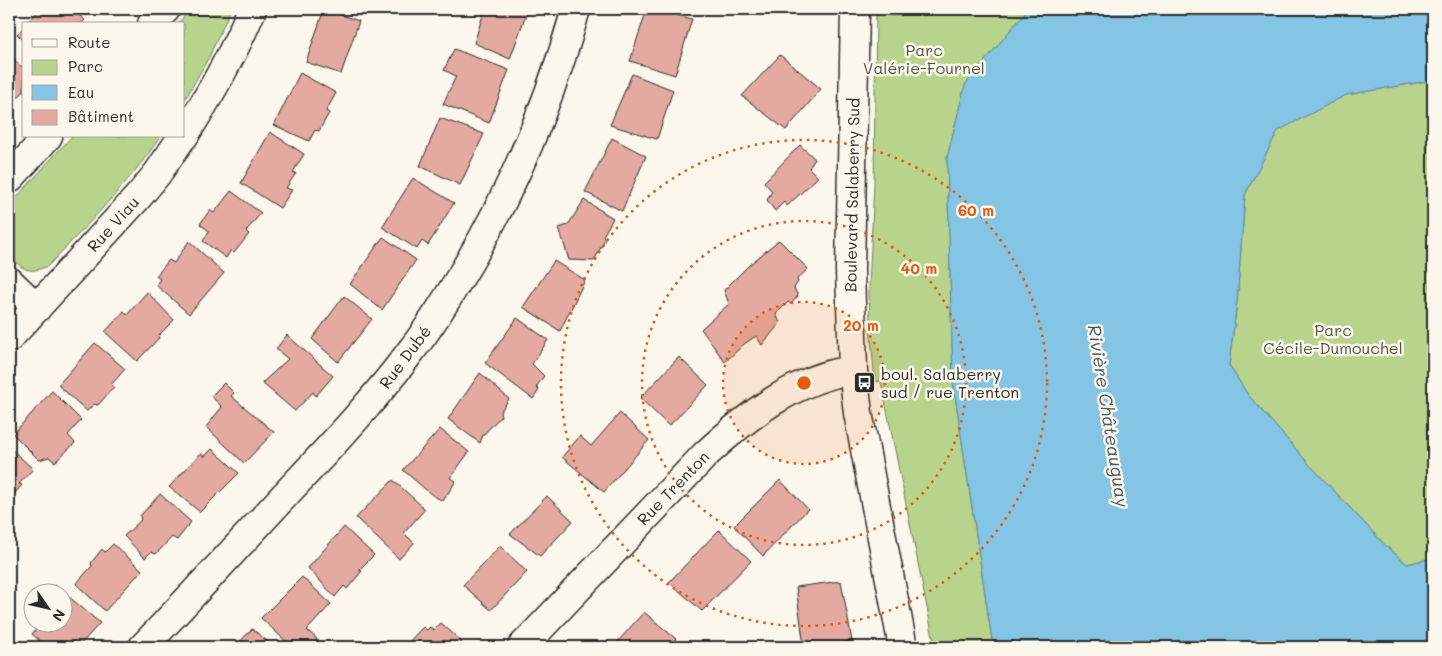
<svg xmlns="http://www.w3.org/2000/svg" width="1442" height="656" viewBox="0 0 1442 656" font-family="Mali,sans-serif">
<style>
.green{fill:#b8d48c;stroke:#72805c}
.water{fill:#84c4e4;stroke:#60879a}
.building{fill:#e4aaa1;stroke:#2b2b2b}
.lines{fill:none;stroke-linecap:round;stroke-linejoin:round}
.minor-casing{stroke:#2b2b2b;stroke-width:31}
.minor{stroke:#fbf7ec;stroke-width:28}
.ring{fill:none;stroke:#e8590c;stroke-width:2.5;stroke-dasharray:2.5 5}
.labels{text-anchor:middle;stroke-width:5;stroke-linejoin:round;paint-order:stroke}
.park-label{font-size:16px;fill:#4e5543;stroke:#fbf7ec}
.street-label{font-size:16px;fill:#2b2b2b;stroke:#fbf7ec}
.poi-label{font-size:16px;fill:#2b2b2b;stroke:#fbf7ec;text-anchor:start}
.water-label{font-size:18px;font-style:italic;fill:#465962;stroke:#fbf7ec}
.centre{fill:#e8590c;stroke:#fbf7ec;stroke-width:2.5}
.ring-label{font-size:15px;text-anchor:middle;font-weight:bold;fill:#e8590c;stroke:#fbf7ec;stroke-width:5;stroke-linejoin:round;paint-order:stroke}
</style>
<rect width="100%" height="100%" fill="#fbf7ec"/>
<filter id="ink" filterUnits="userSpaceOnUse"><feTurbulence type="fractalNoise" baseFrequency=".02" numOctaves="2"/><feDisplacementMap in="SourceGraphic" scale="10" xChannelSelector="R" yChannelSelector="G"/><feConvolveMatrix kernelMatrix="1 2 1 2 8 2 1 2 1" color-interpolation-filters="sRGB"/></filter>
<g filter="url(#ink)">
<path class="green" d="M 191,9 L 231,9 L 209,57 L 184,101 L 184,24 L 177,24 Z
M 876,9 L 1028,9 L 965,85 L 947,158 L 953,382 L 993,647 L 935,647 L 881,381 L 875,382 L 870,328 L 869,286 L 874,184 Z
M 1433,80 L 1433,558 L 1407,564 L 1385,545 L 1309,464 L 1248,395 L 1229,365 L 1237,302 L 1245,195 L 1278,130 L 1346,95 Z
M 72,136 L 161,136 C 128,184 87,225 48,266 C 28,275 23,269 9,256 L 9,206 Z"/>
<path class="water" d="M 1028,9 L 1433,9 L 1433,80 L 1346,95 L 1278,131 L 1245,195 L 1237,302 L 1229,365 L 1248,395 L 1309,464 L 1385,545 L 1407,564 L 1433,558 L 1433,647 L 993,647 L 953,382 L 947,158 L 965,85 Z"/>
<path class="building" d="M 40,9 L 72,9 L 85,20 L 81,24 L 26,24 Z
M 324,9 L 359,21 L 341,74 L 306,62 Z
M 485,9 L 528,9 L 510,59 L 474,43 Z
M 647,9 L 654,9 L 692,19 L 675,75 L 630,61 Z
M 24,27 L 24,41 L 17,34 Z
M 454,49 L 509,70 L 489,123 L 443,104 L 456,76 L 444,70 Z
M 9,54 L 24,69 L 24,91 L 9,107 Z
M 780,55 L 821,89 L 786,130 L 742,96 Z
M 300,73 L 336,93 L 326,111 L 329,113 L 319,131 L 315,130 L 309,141 L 274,125 Z
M 632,74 L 673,90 L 657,139 L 610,125 Z
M 440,118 L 484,134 L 460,185 L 420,166 Z
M 270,132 L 304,154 L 293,172 L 296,173 L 286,188 L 292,190 L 280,208 L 241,183 Z
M 612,138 L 646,156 L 622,211 L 585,192 Z
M 800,145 L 815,159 L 809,168 L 818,177 L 787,206 L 784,202 L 775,211 L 767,200 L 772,191 L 764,182 Z
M 413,178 L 454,203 L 428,245 L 422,241 L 417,249 L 382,227 Z
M 231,191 L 261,213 L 246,231 L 249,234 L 234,253 L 231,250 L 226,258 L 203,241 L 209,231 L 200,224 L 210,210 L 214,213 Z
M 584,200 L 613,218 L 603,236 L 605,239 L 594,261 L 569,260 L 559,228 L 568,225 Z
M 383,237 L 416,260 L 382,310 L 350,284 Z
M 779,240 L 808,269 L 797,279 L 798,282 L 794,288 L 798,296 L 791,304 L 788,302 L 776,314 L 780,323 L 762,345 L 756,336 L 744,344 L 725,362 L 701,329 L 729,304 L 724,290 L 748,266 Z
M 189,241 L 224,273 L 189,314 L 156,285 L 160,279 L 156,276 L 169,260 L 174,263 Z
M 554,261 L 585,280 L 560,331 L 523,307 Z
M 147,292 L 174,320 L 158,336 L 159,338 L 137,361 L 105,332 L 124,311 L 127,315 Z
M 344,296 L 372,319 L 338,362 L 312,339 Z
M 517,318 L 548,340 L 532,364 L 544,376 L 536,387 L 539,390 L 533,399 L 485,363 Z
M 287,335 L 333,376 L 316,396 L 313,392 L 295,411 L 262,383 L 288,359 L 276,349 Z
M 95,343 L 125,369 L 111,385 L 114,387 L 98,405 L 94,404 L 87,411 L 58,385 Z
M 679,357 L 708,385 L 669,426 L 640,398 Z
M 480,373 L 509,399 L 500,412 L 501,416 L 483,435 L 480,443 L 448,419 Z
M 224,383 L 234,393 L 231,396 L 274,432 L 244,463 L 206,427 L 222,407 L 211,396 Z
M 52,391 L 81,420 L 68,435 L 75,443 L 55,462 L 49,457 L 39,460 L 13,434 Z
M 620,413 L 649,440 L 604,492 L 562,457 L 580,436 L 591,446 Z
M 440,429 L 469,452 L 450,478 L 456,481 L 443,501 L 432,495 L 403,470 Z
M 9,447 L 33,469 L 19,484 L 22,485 L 9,500 Z
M 212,449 L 239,473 L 200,512 L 169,487 L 201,453 L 204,457 Z
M 393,480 L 425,509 L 404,533 L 414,543 L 399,559 L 356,518 Z
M 780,480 L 808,509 L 763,556 L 734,526 Z
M 160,494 L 191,522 L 177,540 L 172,537 L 156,554 L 151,552 L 145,558 L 124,536 L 141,520 L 140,516 Z
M 547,496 L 573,521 L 540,556 L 510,534 Z
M 344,527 L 374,555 L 359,570 L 362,571 L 347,589 L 344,586 L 335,597 L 308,568 Z
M 719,530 L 751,561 L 702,611 L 669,582 Z
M 113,544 L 142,570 L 105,611 L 76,584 L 92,566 L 91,563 L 102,549 L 105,552 Z
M 500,546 L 527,572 L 491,610 L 463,585 Z
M 302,577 L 331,604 L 307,630 L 317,639 L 309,647 L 292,647 L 261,618 Z
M 841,581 L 852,641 L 819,647 L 804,647 L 796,587 Z
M 55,585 L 100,623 L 78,647 L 47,647 L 32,634 L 40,625 L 39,624 L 62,624 L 62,594 L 47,594 Z
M 644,612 L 676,639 L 668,647 L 613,647 Z
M 441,623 L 462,642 L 457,647 L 404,647 L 423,627 L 427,630 L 430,627 L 434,630 Z
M 252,629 L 275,647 L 235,647 Z"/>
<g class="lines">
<defs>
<path id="minor" d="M 855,9 L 850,270 L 853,370 L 858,413 L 903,647
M 152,24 L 166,9
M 184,136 C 210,95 234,54 252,9
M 9,179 L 48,136
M 9,281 L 37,308
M 9,338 L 138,197 L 157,174 L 183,136
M 143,647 C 191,597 238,546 285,495 C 330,447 375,400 414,347 C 433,323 448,297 464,271 C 513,189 550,102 576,9
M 522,647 L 706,454 C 746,417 797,377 853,370"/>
</defs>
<use href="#minor" class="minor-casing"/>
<use href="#minor" class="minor"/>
</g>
</g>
<circle cx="804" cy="383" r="81" fill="#e8590c" fill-opacity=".12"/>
<g class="ring">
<circle cx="804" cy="383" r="81"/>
<circle cx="804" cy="383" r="162"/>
<circle cx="804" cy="383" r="243"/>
</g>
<defs>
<symbol id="bus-square" viewBox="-11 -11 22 22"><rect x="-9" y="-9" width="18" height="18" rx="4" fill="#2b2b2b" stroke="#fbf7ec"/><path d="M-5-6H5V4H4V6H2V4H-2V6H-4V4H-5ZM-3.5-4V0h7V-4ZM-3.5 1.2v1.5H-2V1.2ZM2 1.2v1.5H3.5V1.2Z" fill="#fff"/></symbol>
</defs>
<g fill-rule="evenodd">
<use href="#bus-square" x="852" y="370" width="25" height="25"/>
</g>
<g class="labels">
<g class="park-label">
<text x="924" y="56">Parc<tspan x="924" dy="18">Valérie-Fournel</tspan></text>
<text x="1333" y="336">Parc<tspan x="1333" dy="18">Cécile-Dumouchel</tspan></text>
</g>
<g class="street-label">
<text transform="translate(852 195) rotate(-89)" y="6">Boulevard Salaberry Sud</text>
<text transform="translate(113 224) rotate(-48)" y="6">Rue Viau</text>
<text transform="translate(405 357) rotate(-53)" y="6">Rue Dubé</text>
<text transform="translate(673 488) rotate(-46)" y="6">Rue Trenton</text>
</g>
<g class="poi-label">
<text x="881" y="380">boul. Salaberry<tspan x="881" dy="18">sud / rue Trenton</tspan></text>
</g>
<g class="water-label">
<text transform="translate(1108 416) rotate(81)" y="6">Rivière Châteauguay</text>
</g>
</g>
<circle cx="804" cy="383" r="8" class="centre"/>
<g class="ring-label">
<text x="976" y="216">60 m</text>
<text x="919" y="274">40 m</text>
<text x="861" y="331">20 m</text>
</g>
<rect width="1442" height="656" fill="none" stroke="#fbf7ec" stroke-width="30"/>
<rect x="15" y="15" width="1412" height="626" fill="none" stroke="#2b2b2b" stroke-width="2" filter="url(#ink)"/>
<rect x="22" y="22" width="162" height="115" fill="#fbf7ec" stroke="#a8a59f"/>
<rect x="32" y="39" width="25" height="8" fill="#fbf7ec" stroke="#a8a59f"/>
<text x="68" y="48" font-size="15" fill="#2b2b2b">Route</text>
<rect x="32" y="60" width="25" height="15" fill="#b8d48c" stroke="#a8a59f"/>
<text x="68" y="72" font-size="15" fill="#2b2b2b">Parc</text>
<rect x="32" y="85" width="25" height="15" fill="#84c4e4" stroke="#a8a59f"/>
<text x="68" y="98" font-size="15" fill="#2b2b2b">Eau</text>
<rect x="32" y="110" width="25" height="15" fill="#e4aaa1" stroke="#a8a59f"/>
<text x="68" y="122" font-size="15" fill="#2b2b2b">Bâtiment</text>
<g transform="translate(48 608) rotate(124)"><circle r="24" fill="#fbf7ec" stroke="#a8a59f"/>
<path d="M0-4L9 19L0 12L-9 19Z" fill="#2b2b2b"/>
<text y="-8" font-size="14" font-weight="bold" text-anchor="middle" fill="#2b2b2b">N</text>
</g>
</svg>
